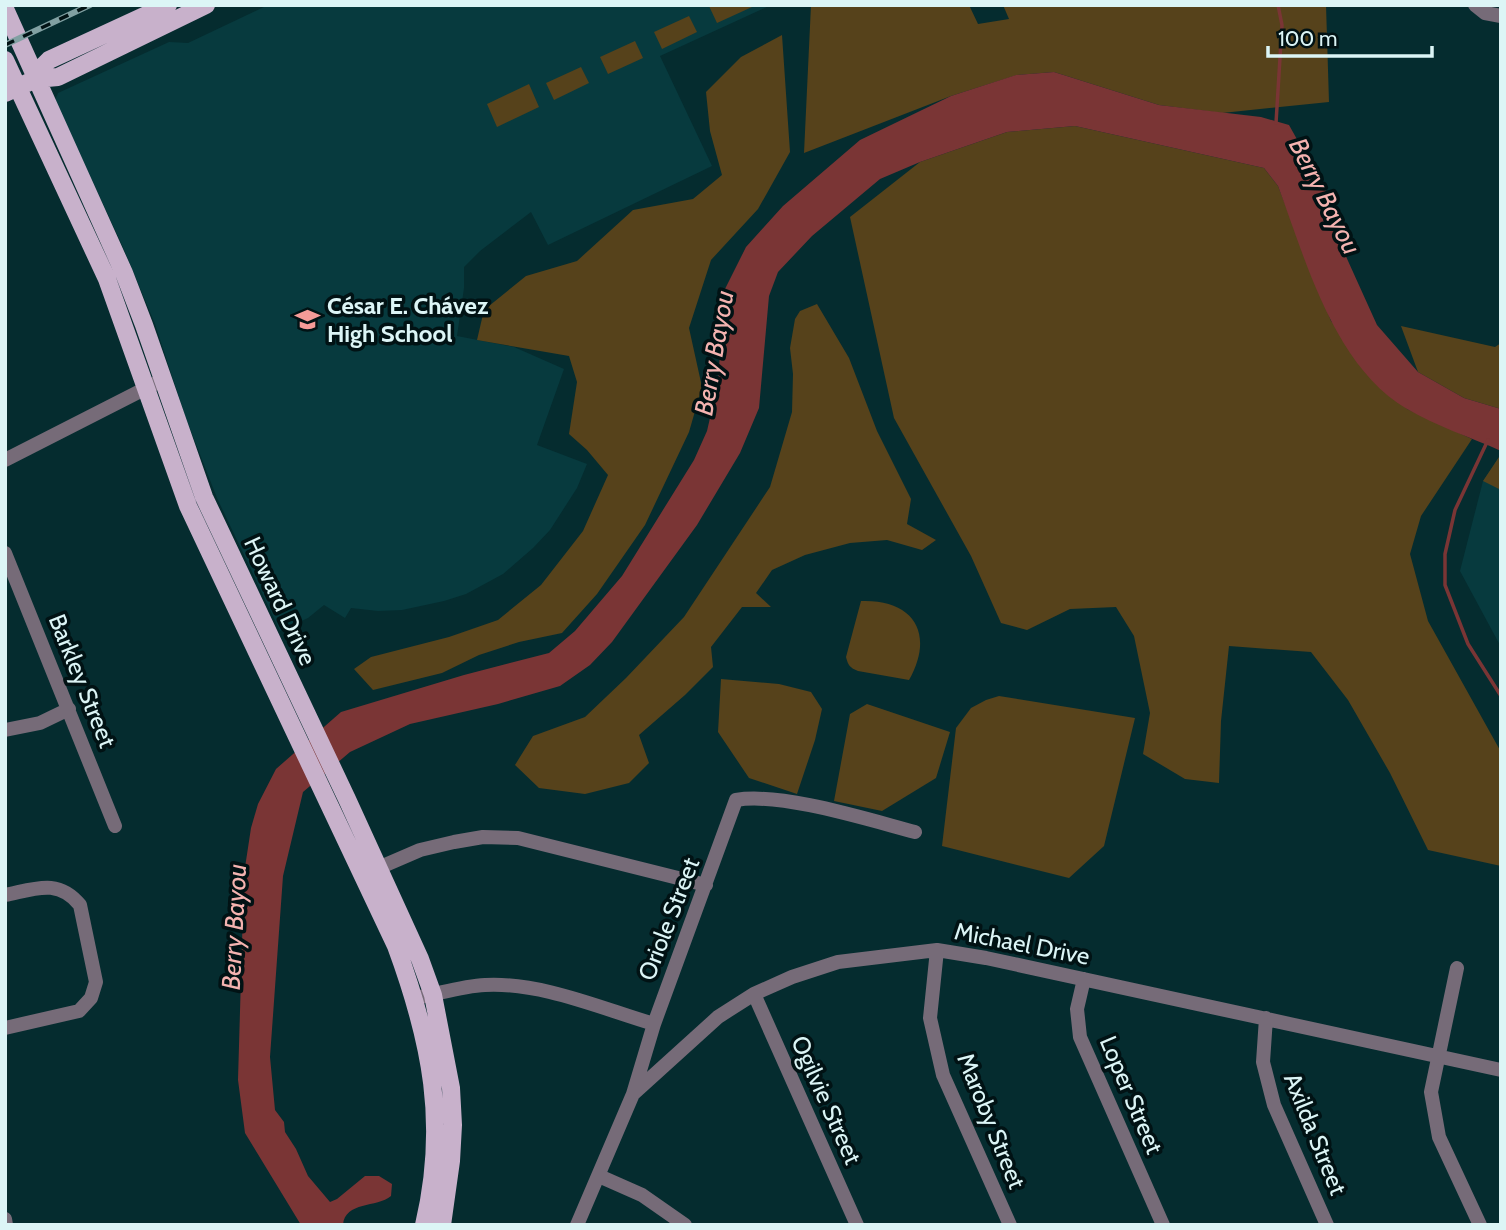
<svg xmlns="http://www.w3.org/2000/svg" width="1506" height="1230" viewBox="0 0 1506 1230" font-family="Cabin,sans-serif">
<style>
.built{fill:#073a3e}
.green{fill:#56421b}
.water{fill:#7a3535}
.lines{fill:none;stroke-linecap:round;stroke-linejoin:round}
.stream{stroke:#7a3535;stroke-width:3.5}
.minor{stroke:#766b78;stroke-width:14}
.major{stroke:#c8b1cb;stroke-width:18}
.rail-casing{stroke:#81a0a2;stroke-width:6}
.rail{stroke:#011214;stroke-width:3.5;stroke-dasharray:10;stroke-linecap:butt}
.labels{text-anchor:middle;stroke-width:7;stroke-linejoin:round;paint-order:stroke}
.poi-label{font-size:24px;font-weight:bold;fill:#dcf5f6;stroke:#011214;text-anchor:start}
.street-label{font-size:24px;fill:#dcf5f6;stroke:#011214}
.water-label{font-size:26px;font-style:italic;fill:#f4b3b0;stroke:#011214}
</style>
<rect width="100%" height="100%" fill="#052c2f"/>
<path class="built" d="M 268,5 L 771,5 L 660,56 L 712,166 L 548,245 L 531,212 L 480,251 L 464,267 L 464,288 L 457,336 L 514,347 L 564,369 L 537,445 L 587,464 L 577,488 L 550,530 L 533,548 L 503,574 L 466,594 L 444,601 L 402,610 L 378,611 L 351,608 L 345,618 L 324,605 L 308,618 L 280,631 L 217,498 L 185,416 L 155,324 L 122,245 L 55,100 L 58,93 L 169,42 L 188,43 Z
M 1501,454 L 1501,647 L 1460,571 L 1483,481 Z"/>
<path class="green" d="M 711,5 L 751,5 L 752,7 L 717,23 L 709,6 Z
M 811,5 L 969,5 L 978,24 L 1009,19 L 1003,5 L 1326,5 L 1329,102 L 1222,113 L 1159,105 L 1054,72 L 1017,75 L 951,96 L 804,153 Z
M 689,16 L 697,32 L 662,49 L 654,32 Z
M 782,35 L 790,152 L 758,209 L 711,260 L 689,328 L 702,387 L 689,432 L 645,525 L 597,594 L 562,633 L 519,642 L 479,655 L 442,673 L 373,690 L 354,669 L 371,657 L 449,637 L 498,620 L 541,585 L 583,531 L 608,475 L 587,450 L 569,434 L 577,382 L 569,356 L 477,340 L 484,310 L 526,276 L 577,261 L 633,210 L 693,199 L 722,175 L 710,131 L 706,92 L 741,57 Z
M 635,41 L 643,58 L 608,74 L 600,57 Z
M 581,67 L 589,83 L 554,100 L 546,83 Z
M 529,84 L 539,107 L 497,127 L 487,104 Z
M 1075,126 L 1264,168 L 1278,186 L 1331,321 L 1407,409 L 1472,439 L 1421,516 L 1410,554 L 1428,621 L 1501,752 L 1501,866 L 1428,850 L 1390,773 L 1348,700 L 1311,652 L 1229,646 L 1221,721 L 1219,783 L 1185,779 L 1143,754 L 1150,713 L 1134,636 L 1116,607 L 1070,609 L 1027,630 L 1001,623 L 971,556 L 894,418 L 850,217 L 920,162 L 1007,132 Z
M 817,304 L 849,358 L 877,431 L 911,499 L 907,524 L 936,540 L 922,550 L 887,540 L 850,543 L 805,555 L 772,570 L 756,593 L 771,607 L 742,607 L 711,647 L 713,667 L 685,695 L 639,735 L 649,763 L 629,783 L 585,794 L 539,788 L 515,765 L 533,736 L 585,717 L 626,678 L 684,617 L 770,487 L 792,412 L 793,374 L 790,348 L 795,319 L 800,311 Z
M 1401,326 L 1495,347 L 1501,343 L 1501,409 L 1464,398 L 1418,372 Z
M 1501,454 L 1501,490 L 1483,481 Z
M 861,601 C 914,599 935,634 909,680 L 858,671 C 850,668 848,665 846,657 Z
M 721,679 L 779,684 L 811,692 L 822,709 L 815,740 L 797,794 L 749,778 L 718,732 Z
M 999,696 L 1135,718 L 1104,846 L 1069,878 L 942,846 L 956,728 L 971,708 L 986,700 Z
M 867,704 L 950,732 L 936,778 L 882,811 L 834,801 L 850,714 Z"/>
<path class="water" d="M 1054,72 L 1159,105 L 1261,117 L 1289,125 L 1327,193 L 1339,241 L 1377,325 L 1418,372 L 1464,398 L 1501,409 L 1501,451 C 1470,437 1436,426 1407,409 C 1334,366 1306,261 1278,186 L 1264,168 L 1075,126 L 1007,132 L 920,162 L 880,179 L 812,236 L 778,272 L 769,296 L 759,408 L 740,453 L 697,525 L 612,642 L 590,665 L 560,686 L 498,704 L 410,724 L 350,752 L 303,792 L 283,876 L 270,1057 L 275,1110 L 284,1122 L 285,1132 L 296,1149 L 308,1176 L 330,1202 L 337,1199 L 365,1176 L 379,1176 L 392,1184 L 391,1196 C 377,1208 345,1201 343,1225 L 301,1225 L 245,1133 L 238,1080 L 244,874 L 251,828 L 258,804 L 276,769 L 341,712 L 464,675 L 549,653 L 575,631 L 622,576 L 694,460 L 707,431 L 718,383 L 724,291 L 746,247 L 783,206 L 860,140 L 951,96 L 1016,75 Z"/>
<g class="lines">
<path class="stream" d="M 1276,123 L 1282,25 L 1278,5
M 1488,440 L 1455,510 L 1445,554 L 1445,585 L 1468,644 L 1501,696"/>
<path class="minor" d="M 1475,5 L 1485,13 L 1501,16
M 5,460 L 162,380
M 5,553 L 115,826
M 5,730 L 40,723 L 69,709
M 369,872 L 420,850 L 454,842 L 483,837 L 518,838 L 706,885
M 5,895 C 35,889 58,878 80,905 L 96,982 L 91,998 L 79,1011 L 5,1028
M 937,950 L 930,1018 L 943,1075 L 1010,1225
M 1457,968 L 1431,1092 L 1439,1137 L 1480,1225
M 1084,979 L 1077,1009 L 1080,1037 L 1163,1225
M 754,994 L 857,1225
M 415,998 C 438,994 462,986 485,985 C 541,982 600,1008 654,1024
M 1266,1018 L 1263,1062 L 1274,1105 L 1327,1225
M 633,1094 L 718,1017 L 754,994 L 792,977 L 838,962 L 937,950 L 986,958 L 1501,1070
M 599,1176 L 642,1195 L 685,1225
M 5,1219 L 6,1225
M 577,1225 L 633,1094 L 654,1024 L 736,800 C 781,792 869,820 915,832"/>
<path class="major" d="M 5,9 L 124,273 L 144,325 L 204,497 L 347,799 L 420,959 L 433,995 L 451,1088 L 453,1125 L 451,1161 L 442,1225
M 5,60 L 107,279 L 188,506 L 396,946 C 431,1041 448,1124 424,1225
M 36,79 L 44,65 L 49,60 L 168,5
M 5,93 L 36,79 L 58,77 L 206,5"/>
<defs>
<path id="rail" d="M 5,45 L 90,5"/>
</defs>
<use href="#rail" class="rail-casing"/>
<use href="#rail" class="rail"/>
</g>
<defs>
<symbol id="school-bare" viewBox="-9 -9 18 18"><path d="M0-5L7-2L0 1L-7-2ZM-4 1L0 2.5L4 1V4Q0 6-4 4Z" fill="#f59b98" stroke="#011214" stroke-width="2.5" paint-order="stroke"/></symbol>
</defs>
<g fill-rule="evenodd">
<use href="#school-bare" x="290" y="302" width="35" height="35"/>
</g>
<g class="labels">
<g class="poi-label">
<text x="327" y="314">César E. Chávez<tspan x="327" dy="28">High School</tspan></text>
</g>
<g class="street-label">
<text transform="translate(280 601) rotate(65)" y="8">Howard Drive</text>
<text transform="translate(82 681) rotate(68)" y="8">Barkley Street</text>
<text transform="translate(669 919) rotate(-69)" y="8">Oriole Street</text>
<text transform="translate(1022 944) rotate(11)" y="8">Michael Drive</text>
<text transform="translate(1131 1095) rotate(67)" y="8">Loper Street</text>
<text transform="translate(826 1100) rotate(66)" y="8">Ogilvie Street</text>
<text transform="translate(991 1121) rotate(68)" y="8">Maroby Street</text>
<text transform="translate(1315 1134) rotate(68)" y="8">Axilda Street</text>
</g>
<g class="water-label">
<text transform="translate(1325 196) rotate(63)" y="9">Berry Bayou</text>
<text transform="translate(714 353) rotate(-80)" y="9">Berry Bayou</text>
<text transform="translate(234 927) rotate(-87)" y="9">Berry Bayou</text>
</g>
</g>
<rect width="1506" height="1230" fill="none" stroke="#dcf5f6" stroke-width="14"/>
<path d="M1268 46v10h164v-10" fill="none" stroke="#dcf5f6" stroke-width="3.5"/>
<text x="1278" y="46" font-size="21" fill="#dcf5f6" stroke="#011214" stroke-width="5" paint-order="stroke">100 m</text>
</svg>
